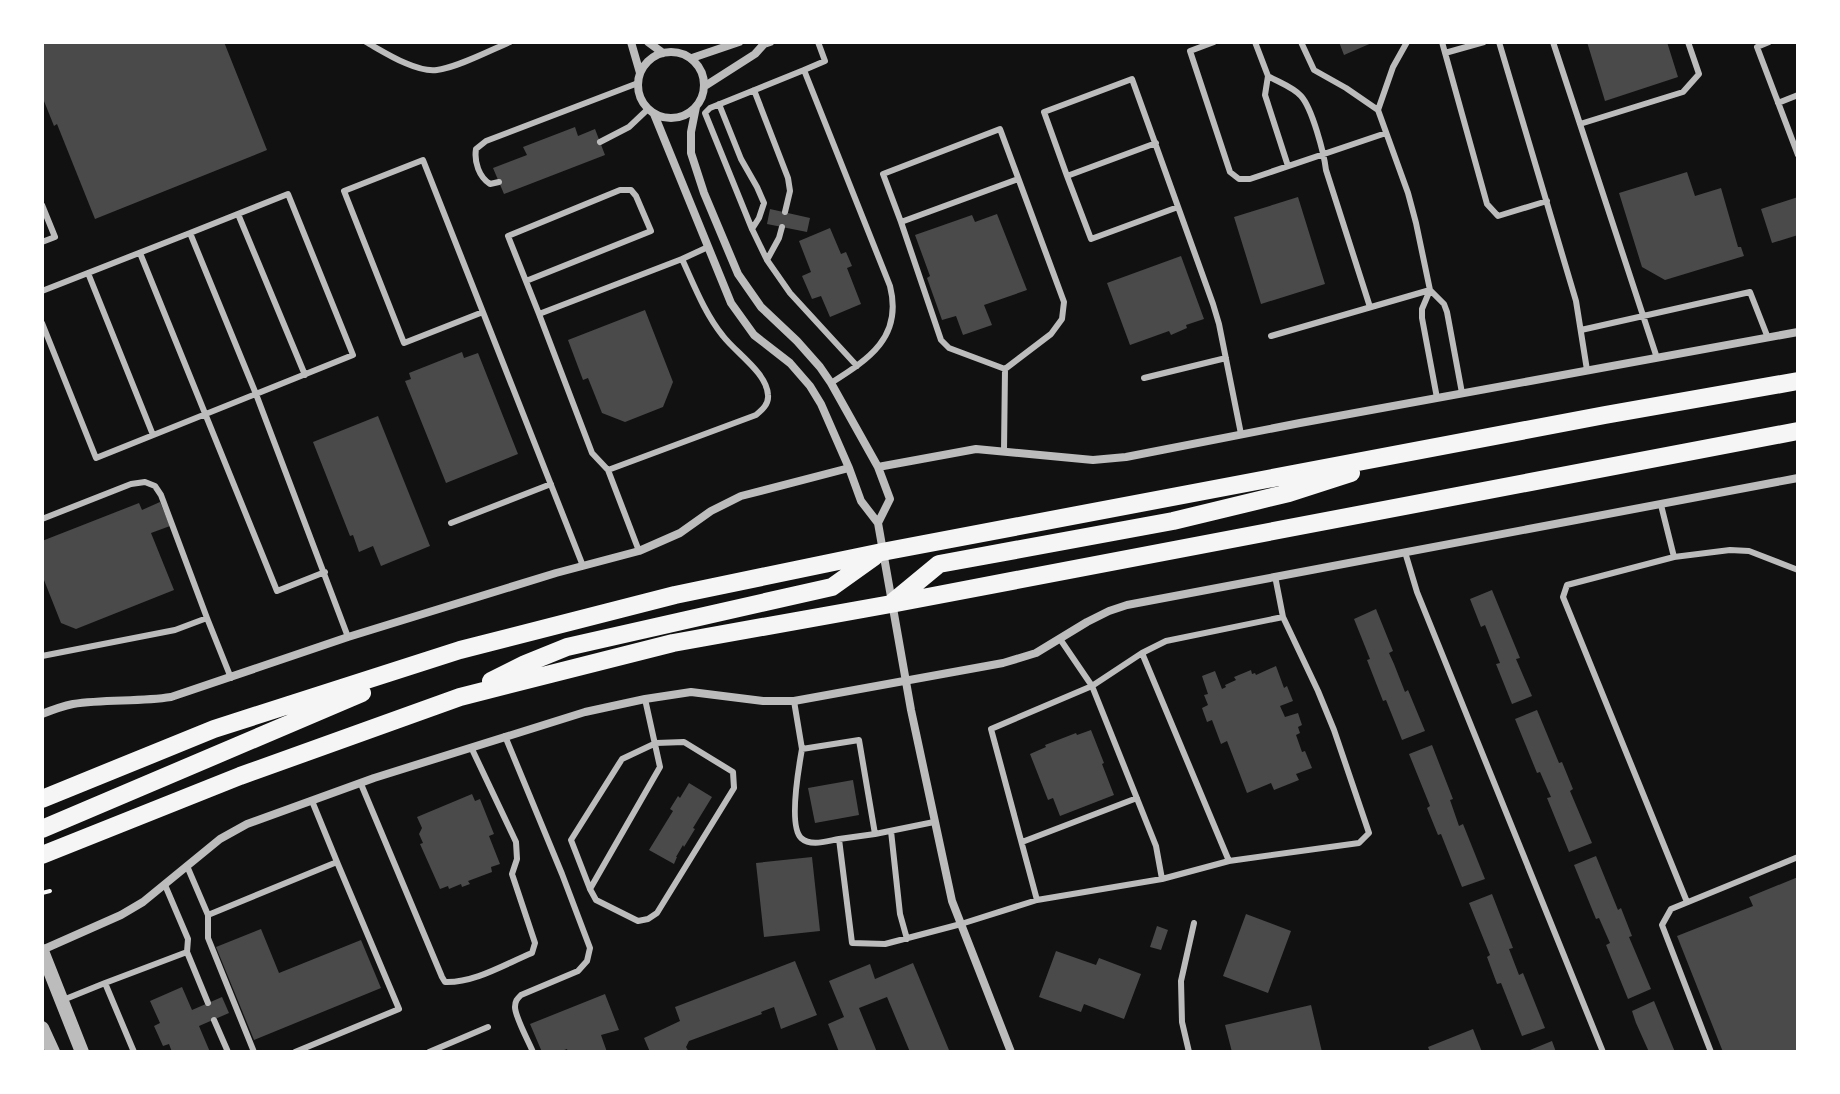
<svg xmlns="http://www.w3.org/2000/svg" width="1840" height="1094" viewBox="0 0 1840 1094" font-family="Literata,serif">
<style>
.building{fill:#4a4a4a}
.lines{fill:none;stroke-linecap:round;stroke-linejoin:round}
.path{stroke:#f5f5f5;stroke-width:4}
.service{stroke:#bcbcbc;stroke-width:6}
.minor{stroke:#bcbcbc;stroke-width:8}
.tertiary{stroke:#bcbcbc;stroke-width:14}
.primary{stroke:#f5f5f5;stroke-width:18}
</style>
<rect width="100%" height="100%" fill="#111"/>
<path class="building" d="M 42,42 L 224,42 L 267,150 L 95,219 L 57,124 L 54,126 L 42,96 Z
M 1339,42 L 1374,42 L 1344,55 Z
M 1587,42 L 1667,42 L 1678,77 L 1605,101 Z
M 575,127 L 578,136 L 595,129 L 605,155 L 504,194 L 493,168 L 527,155 L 523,147 Z
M 1687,172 L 1695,196 L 1721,188 L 1738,247 L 1741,247 L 1744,256 L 1665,280 L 1642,267 L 1619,193 Z
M 1298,197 L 1325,284 L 1261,304 L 1234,217 Z
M 1798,197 L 1798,235 L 1772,243 L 1761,209 Z
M 770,209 L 810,218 L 807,232 L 767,224 Z
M 997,214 L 1027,290 L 984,305 L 992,325 L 963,335 L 956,316 L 942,320 L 927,278 L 930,276 L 915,235 L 972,215 L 975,222 Z
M 830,228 L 841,254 L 846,252 L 852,266 L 847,268 L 861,304 L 830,317 L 821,296 L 812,299 L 802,276 L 811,272 L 799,241 Z
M 1181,256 L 1204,319 L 1186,325 L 1187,328 L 1171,335 L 1169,331 L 1130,345 L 1107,283 Z
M 645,310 L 673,382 L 663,407 L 625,422 L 602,413 L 588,378 L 583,380 L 568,340 Z
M 462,352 L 464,358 L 478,353 L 518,454 L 446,483 L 405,381 L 411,379 L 409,373 Z
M 378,416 L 430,546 L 381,566 L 373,546 L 359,552 L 353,535 L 350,536 L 313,442 Z
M 160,502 L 170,526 L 151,533 L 174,590 L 76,629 L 61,623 L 42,575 L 42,541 L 139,503 L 142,510 Z
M 1492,590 L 1520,658 L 1516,659 L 1532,696 L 1512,704 L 1496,664 L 1500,663 L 1485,625 L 1481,627 L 1470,599 Z
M 1376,609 L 1393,651 L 1389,653 L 1394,664 L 1405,692 L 1408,690 L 1425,731 L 1402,740 L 1386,700 L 1383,701 L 1367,660 L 1370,659 L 1354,619 Z
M 1276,666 L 1284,688 L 1287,686 L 1293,701 L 1280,706 L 1285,717 L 1298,713 L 1302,725 L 1298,727 L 1300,733 L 1296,735 L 1302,752 L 1305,751 L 1312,768 L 1296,774 L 1299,780 L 1274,790 L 1271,783 L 1247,793 L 1227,741 L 1221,744 L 1212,720 L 1207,722 L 1202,708 L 1208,705 L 1204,695 L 1208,694 L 1202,676 L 1215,671 L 1222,689 L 1226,687 L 1225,685 L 1236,680 L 1234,677 L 1251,670 L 1252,674 L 1255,673 L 1256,675 Z
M 1537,710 L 1559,763 L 1562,762 L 1573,789 L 1570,791 L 1592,843 L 1569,852 L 1547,798 L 1551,797 L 1547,788 L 1540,772 L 1537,773 L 1515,719 Z
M 1091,730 L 1104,763 L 1102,764 L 1114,795 L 1060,816 L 1053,798 L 1048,800 L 1030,754 L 1046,747 L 1045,745 L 1076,733 L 1077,735 Z
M 1432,745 L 1453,799 L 1450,800 L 1459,826 L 1463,824 L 1485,879 L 1462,887 L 1441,834 L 1438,835 L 1427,808 L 1430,806 L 1409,754 Z
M 853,780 L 859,815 L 815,823 L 808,788 Z
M 689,783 L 712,797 L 693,828 L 695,829 L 684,847 L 683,845 L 676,857 L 677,857 L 674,864 L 649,850 L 673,811 L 670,809 L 678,796 L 680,798 Z
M 472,794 L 475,801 L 480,799 L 494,834 L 489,836 L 500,864 L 491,867 L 492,872 L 468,881 L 470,884 L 462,887 L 461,884 L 449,889 L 448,886 L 440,889 L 420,844 L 423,843 L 419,834 L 422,828 L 417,817 Z
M 1596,856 L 1618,910 L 1621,908 L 1632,936 L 1629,937 L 1651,989 L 1628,999 L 1606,945 L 1610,943 L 1606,934 L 1599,918 L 1596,919 L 1574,865 Z
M 812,857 L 820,931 L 764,937 L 756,863 Z
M 1798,877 L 1798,1052 L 1723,1052 L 1677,936 L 1753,906 L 1749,897 Z
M 1492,894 L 1513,948 L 1509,949 L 1519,975 L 1523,973 L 1545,1028 L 1522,1036 L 1501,983 L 1497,984 L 1487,957 L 1490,955 L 1469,903 Z
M 1246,914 L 1291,931 L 1268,993 L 1223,976 Z
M 1157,926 L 1168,930 L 1161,950 L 1150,947 Z
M 261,929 L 279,973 L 361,940 L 381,988 L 254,1040 L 216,947 Z
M 1056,951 L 1096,965 L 1099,958 L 1141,974 L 1124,1019 L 1084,1004 L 1081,1012 L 1039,997 Z
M 795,961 L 817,1015 L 781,1029 L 774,1007 L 761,1012 L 762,1014 L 689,1041 L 686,1047 L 689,1052 L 650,1052 L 644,1038 L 680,1021 L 675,1007 Z
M 913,963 L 949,1050 L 945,1052 L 910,1052 L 887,997 L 859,1008 L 877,1052 L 839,1052 L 828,1024 L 844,1017 L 829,981 L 870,964 L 875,979 Z
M 182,987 L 192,1010 L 222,997 L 229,1013 L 199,1026 L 210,1052 L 172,1052 L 169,1044 L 163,1046 L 154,1026 L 160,1023 L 150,1001 Z
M 605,994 L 619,1030 L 601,1035 L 607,1052 L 568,1052 L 567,1049 L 559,1052 L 542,1052 L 530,1024 Z
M 1654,1001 L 1675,1052 L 1649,1052 L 1636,1023 L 1632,1011 Z
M 1311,1005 L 1322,1052 L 1232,1052 L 1225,1025 Z
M 1473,1029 L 1482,1052 L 1430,1052 L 1428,1047 Z
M 1552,1041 L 1556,1052 L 1525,1052 Z"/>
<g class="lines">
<path class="path" d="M 42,893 L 50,891"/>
<path class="service" d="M 366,42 C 384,52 416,73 437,70 C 456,68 491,50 510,42
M 818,42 L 825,61 L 804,70 L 890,286 C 903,337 869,359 831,383
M 1214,42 L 1190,51 L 1230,172 L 1239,179 L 1250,179 L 1386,133
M 1255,42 L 1268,76 L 1265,95 L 1288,166
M 1301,42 L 1314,70 L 1346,88 L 1378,110
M 1442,42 L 1487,204 L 1498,216 L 1547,201
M 1499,42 L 1576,301 L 1587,370
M 1553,42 L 1657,358
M 1769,42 L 1757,47 L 1798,155
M 1445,53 L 1484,42
M 804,70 L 710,108 L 705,113 L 752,229 L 767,260 L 790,293 L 857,366
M 1268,76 C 1278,82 1293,87 1301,96 C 1312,108 1324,153 1326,170 L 1370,307
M 754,90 L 788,178 L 790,191 L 785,212
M 1778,103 L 1798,95
M 719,104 L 741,159 L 757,187 L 764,203 L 759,218 L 752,229
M 1580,124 L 1683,92 L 1699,74 L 1688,42
M 600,142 L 629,127 L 648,109
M 1156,143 L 1067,176 L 1091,239 L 1178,207
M 1067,176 L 1044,112 L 1132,79 L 1213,304 L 1219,324 L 1241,434
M 499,182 L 490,184 C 479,177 474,162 476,149 L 486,141 L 638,83
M 42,205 L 55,237 L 42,242
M 238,214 L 305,375
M 901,222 L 883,174 L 1000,129 L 1064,302 L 1062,319 L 1051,334 L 1005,369 L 1004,451
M 140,253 L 277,591 L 325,572
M 767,260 L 779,238 L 782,227
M 88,273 L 153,435
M 526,281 L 651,231 L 636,196 L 631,190 L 620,190 L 508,236 L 539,314
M 42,291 L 190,233 L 256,394 L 348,637
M 483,312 L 404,343 L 344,191 L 423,160 L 583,566
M 42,323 L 96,458 L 353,355 L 288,194 L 190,233
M 1581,330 L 1750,292 L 1768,338
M 1271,336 L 1430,290 L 1416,223 L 1408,193 L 1378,110 L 1393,67 L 1407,42
M 1005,369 L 949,348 L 941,340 L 901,222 L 1018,179
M 1144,378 L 1226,358
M 1437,398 L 1422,318 L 1422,309 L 1430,290 L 1444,304 L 1447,312 L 1462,393
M 608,470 L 592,453 L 539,314 L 682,259 L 708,247
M 1661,505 L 1674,557
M 42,519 L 131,484 L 145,482 L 155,486 L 161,495 L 207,618
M 451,523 L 551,484
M 639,551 L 608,470 L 756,415 C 762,410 769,404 768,395 C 767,373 736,353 723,336 C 705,314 694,285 682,259
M 1405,552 L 1417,592 L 1603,1052
M 1060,639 L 1092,686 L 1156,846 L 1162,879
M 1142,653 L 1229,861 L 1359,843 L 1369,833 L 1334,730 L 1318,691 L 1283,617 L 1275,576
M 42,656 L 175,630 L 207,618 L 231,678
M 794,701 L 802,749 L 859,740 L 875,834
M 505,736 L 562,874 L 590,948 L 587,961 L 578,971 L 521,995 C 517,999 515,1001 515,1007 C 515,1017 529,1042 533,1052
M 684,742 L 733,772 L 734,788 L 657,913 L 648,919 L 638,921 L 596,900 L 590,889 L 571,840 L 622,759 L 656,743 Z
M 802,749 C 799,766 788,825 801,838 C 811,847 827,841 839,839
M 361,784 L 442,977 L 445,982 C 475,983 505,964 532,953 L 535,943 L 512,874 L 517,859 L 516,842 L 471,747
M 934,822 L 875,834 L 839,839 L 852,943 L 885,944 L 961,924 L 1037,900
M 891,831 L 900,914 L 907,939
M 1022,842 L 1137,798
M 1229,861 L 1162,879 L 1037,900 L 991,729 L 1092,686 L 1142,653 L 1166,641 L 1283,617
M 187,866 L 208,915 L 208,938 L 254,1052
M 165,885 L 188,939 L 187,952 L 208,1003
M 590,889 L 660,767 L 645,699
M 1687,902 L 1563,597 L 1567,585 L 1674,557 L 1730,550 L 1749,551 L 1798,570
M 208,915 L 337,862 L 312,801
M 105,983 L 187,952
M 63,1000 L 105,983 L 134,1052
M 214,1020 L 228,1052
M 295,1052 L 399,1009 L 337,862
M 429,1052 L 488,1027
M 1189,1052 L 1182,1022 L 1181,981 L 1194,923
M 1711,1052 L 1662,925 L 1671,909 L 1798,857"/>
<path class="minor" d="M 631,42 L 640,73
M 648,42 L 663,53
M638 85a33 33 0 1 1 66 0a33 33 0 1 1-66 0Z
M 692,58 L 739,42
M 705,86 L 755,54 L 764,44 L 770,42
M 696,107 L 691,132 L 691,153 L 704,193 L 738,274 L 761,307 L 797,341 L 820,367 L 831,383 L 878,467 L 890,499 L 878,523
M 654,114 L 731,303 L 754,335 L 790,363 L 810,386 L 821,404 L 849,468 L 861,501 L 878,523 L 911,710 L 952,901 L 1011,1052
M 878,467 L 976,449 L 1093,460 L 1126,457 L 1300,423 L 1798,332
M 42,714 C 52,710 63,706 73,704 C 106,699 139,702 171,697 L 348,637 L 556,573 L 639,551 L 680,533 L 711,511 L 741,496 L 849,468
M 42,950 L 121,915 L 143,902 L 220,839 L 247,824 L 374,778 L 585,712 L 645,699 L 691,692 L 763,701 L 794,701 L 1003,663 L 1036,653 L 1087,622 L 1109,611 L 1127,605 L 1798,478"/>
<path class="tertiary" d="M 42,951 L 82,1052
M 42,1028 L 53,1052"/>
<path class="primary" d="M 893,602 L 939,564 L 1173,521 L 1289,493 L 1351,473
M 491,681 L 525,664 L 567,647 L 832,587 L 874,557
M 42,799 L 214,729 L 460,650 L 675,595 L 882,552 L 1605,415 L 1798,381
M 42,829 L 362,693
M 42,855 L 240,776 L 460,697 L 673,643 L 891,604 L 1798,431"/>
</g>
<rect width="1840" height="1094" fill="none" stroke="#ffffff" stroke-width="88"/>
</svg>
